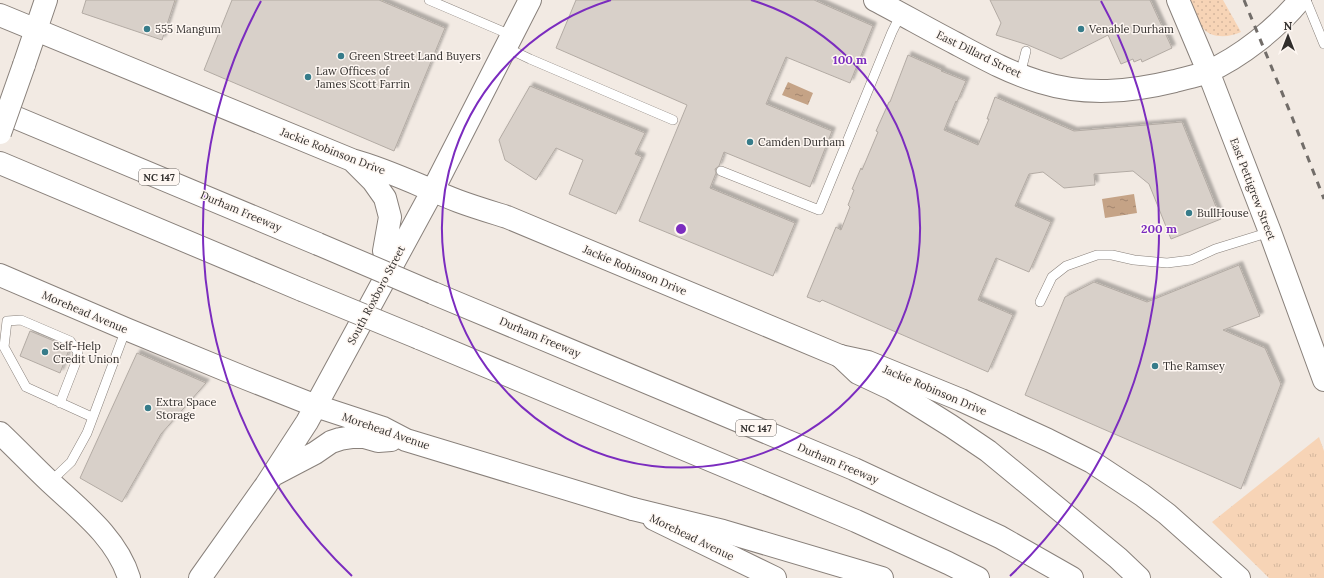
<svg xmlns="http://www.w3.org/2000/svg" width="1324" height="578" viewBox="0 0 1324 578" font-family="Lora,serif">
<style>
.grass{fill:url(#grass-dots)}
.park{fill:url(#park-tufts)}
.water{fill:url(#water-ripples)}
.building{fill:#d8d0c9;stroke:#b3aba4;filter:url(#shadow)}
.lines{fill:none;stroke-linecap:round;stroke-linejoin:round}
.service-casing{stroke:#89817b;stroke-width:10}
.tertiary-casing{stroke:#89817b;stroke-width:24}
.secondary-casing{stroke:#89817b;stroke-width:24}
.primary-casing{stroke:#89817b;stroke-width:24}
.motorway-casing{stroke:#89817b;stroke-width:24}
.service{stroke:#fff;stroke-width:9}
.tertiary{stroke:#fff;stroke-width:22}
.secondary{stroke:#fff;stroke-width:22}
.primary{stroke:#fff;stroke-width:22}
.motorway{stroke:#fff;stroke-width:22}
.rail{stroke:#726d69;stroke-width:3;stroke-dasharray:7 7;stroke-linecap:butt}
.primary-bridge-casing{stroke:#89817b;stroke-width:24;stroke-linecap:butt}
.motorway-bridge-casing{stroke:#89817b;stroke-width:24;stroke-linecap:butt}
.primary-bridge{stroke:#fff;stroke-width:22}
.motorway-bridge{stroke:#fff;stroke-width:22}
.ring{fill:none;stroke:#7b2cbf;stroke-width:2}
.poi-dot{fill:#377c8a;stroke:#fef7f2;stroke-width:1.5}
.labels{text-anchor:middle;stroke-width:3;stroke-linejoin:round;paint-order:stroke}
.shield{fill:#fef7f2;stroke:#6e6a67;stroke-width:1}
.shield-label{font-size:10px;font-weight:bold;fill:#312e2c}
.poi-label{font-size:11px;fill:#312e2c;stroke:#fef7f2;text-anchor:start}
.street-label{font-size:11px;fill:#312e2c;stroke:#fef7f2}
.centre{fill:#7b2cbf;stroke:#fef7f2;stroke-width:2}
.ring-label{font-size:12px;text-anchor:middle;font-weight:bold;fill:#7b2cbf;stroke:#fef7f2;stroke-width:3;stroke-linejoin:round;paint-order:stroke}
</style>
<defs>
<pattern id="grass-dots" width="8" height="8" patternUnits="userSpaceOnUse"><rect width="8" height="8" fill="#f7d4b6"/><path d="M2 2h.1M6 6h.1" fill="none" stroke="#d4b69d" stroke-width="1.8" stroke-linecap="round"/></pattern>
<pattern id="park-tufts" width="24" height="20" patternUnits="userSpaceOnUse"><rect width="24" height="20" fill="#f7d4b6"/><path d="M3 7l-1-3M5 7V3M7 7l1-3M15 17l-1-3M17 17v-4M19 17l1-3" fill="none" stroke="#d4b69d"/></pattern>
<pattern id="water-ripples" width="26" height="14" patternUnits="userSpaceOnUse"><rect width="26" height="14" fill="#c5a386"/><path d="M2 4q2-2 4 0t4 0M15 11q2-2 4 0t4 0" fill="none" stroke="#a1856e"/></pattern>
<filter id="shadow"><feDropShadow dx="3.5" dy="-3.5" stdDeviation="1" flood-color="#0004"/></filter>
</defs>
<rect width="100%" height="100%" fill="#f2eae3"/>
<path class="grass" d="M 1189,0 L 1223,0 L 1241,32 C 1228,38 1210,39 1201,26 C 1196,19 1193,8 1189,0 Z"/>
<path class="park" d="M 1319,437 L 1324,451 L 1324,578 L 1269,578 L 1212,522 Z"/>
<path class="water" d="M 788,82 L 813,93 L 808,105 L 782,95 Z
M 1134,194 L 1137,213 L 1105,218 L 1102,199 Z"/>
<path class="building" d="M 86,0 L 175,0 L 162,40 L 82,13 Z
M 232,0 L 379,0 L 445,28 L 394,151 L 204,70 Z
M 576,0 L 814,0 L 873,26 L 850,83 L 786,57 L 766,104 L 832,131 L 810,187 L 724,152 L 719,166 L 715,169 L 716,173 L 710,188 L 795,223 L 773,276 L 639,221 L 687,105 L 556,48 Z
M 990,0 L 1150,0 L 1172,48 L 1142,62 L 1141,59 L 1134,62 L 1133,59 L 1121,64 L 1108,35 L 1061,59 L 1028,45 L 996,35 L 1001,23 Z
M 908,55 L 942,70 L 941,71 L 966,81 L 957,102 L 956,101 L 944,130 L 978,145 L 989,119 L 987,119 L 995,97 L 1074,131 L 1182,122 L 1221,219 L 1171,239 L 1149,184 L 1133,171 L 1094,174 L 1095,185 L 1064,188 L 1043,172 L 1029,174 L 1015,206 L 1051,222 L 1029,272 L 996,258 L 978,300 L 1013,315 L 988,372 L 822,300 L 820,302 L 807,297 L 836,227 L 841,230 L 850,207 L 848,205 L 854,190 L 852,189 L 861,168 L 862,170 L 878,132 L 876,131 L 889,102 L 890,102 Z
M 530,86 L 645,133 L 635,154 L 642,157 L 616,214 L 569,194 L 583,160 L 556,148 L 536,180 L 505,160 L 499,140 Z
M 1239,265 L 1260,316 L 1223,330 L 1265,348 L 1281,384 L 1241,489 L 1025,395 L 1065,297 L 1094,282 L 1147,302 Z
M 30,331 L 66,346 L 69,350 L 60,373 L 20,356 Z
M 137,353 L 206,383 L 161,434 L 122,502 L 80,478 Z"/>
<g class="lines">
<defs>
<path id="service" d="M 429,0 L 511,35
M 1306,0 L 1324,44
M 505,47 L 530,59 L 673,120
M 1020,75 L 1026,51
M 721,171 L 819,210 L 892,32 L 901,14
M 1040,302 L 1052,277 L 1066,266 L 1097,255 L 1112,255 L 1134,260 L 1167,263 L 1191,260 L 1215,249 L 1270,232
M 60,403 L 76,362 L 78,352 L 70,341 L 21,320 L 7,321 L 4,347 L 26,387 L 92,417
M 50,482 L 71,462 L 87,433 L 126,329"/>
<path id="tertiary" d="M 875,0 C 902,14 928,29 955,43 C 983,58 1010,73 1040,82 C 1085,96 1130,92 1175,81 C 1186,78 1197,76 1207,72 C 1241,57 1277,28 1300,0
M 1178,0 L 1208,71 L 1270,232 L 1324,380
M 840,356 L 868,362 L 961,400 L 1048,440 L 1092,462 L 1142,495 L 1167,514 L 1239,578
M 654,519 L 775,578"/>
<path id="secondary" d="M 0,433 C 17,449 33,466 50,482 C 80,510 117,538 129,578"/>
<path id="primary" d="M 0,15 L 352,160 C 389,170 422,187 458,201 C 474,207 491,212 507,217 L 840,356
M 24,65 L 46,0
M 353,161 L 373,181 L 385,198 L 390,217 L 384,251 L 391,265
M 0,275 L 126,329 L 245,378 L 316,406 L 383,428 L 406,440 L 633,509
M 273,475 L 315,453 L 331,442 L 340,439 L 353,437 L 364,437 L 378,441 L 391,440
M 200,578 L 266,485 L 307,422 L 433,190 L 530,0"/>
<path id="motorway" d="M 0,111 L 318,244
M 0,163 L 302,290
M 433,293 L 854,469 L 1000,537 L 1072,578
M 419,338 L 856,521 L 948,563 L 978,578
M 840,356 L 858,373 L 892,389 L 951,426 L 988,451 L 1118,558 L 1139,578
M 633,509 L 723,531 L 882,578"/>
</defs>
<use href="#service" class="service-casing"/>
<use href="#tertiary" class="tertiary-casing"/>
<use href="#secondary" class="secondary-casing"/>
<use href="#primary" class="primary-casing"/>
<use href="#motorway" class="motorway-casing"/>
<use href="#service" class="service"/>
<use href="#tertiary" class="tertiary"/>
<use href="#secondary" class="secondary"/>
<use href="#primary" class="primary"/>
<use href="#motorway" class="motorway"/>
<path class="rail" d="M 1244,0 L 1292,117 L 1324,199"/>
<defs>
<path id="primary-bridge" d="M 0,133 L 24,65"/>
<path id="motorway-bridge" d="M 318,244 L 433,293
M 302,290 L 419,338"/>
</defs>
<use href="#primary-bridge" class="primary-bridge-casing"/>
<use href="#motorway-bridge" class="motorway-bridge-casing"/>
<use href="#primary-bridge" class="primary-bridge"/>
<use href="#motorway-bridge" class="motorway-bridge"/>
</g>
<g class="ring">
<path d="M751 0A239 239 0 1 1 611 0"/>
<path d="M352 576A478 478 0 0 1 261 1M1101 1A478 478 0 0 1 1010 576"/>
</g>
<g class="poi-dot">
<circle cx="147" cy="29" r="4"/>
<circle cx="1081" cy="29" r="4"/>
<circle cx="341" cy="56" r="4"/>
<circle cx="308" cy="77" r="4"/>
<circle cx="750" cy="142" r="4"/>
<circle cx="1189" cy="213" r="4"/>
<circle cx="45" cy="352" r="4"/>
<circle cx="1155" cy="366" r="4"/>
<circle cx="148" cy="408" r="4"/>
</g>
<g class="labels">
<g class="shield">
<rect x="139" y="169" width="40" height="16" rx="3"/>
<rect x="736" y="420" width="40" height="16" rx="3"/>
</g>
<g class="shield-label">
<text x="159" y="181">NC 147</text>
<text x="756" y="432">NC 147</text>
</g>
<g class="poi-label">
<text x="155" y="33">555 Mangum</text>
<text x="1089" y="33">Venable Durham</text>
<text x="349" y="60">Green Street Land Buyers</text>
<text x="316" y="75">Law Offices of<tspan x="316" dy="13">James Scott Farrin</tspan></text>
<text x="758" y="146">Camden Durham</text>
<text x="1197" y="217">BullHouse</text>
<text x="53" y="350">Self-Help<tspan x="53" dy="13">Credit Union</tspan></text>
<text x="1163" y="370">The Ramsey</text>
<text x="156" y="406">Extra Space<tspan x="156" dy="13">Storage</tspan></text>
</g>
<g class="street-label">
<text transform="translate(979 54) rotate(26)" y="4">East Dillard Street</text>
<text transform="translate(333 151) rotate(21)" y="4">Jackie Robinson Drive</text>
<text transform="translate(1253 189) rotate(69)" y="4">East Pettigrew Street</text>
<text transform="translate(241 211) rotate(23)" y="4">Durham Freeway</text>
<text transform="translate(635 270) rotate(23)" y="4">Jackie Robinson Drive</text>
<text transform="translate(376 295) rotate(-62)" y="4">South Roxboro Street</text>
<text transform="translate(85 312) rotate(23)" y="4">Morehead Avenue</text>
<text transform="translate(540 337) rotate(23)" y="4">Durham Freeway</text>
<text transform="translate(935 390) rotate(23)" y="4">Jackie Robinson Drive</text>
<text transform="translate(386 431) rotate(19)" y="4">Morehead Avenue</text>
<text transform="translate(838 463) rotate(23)" y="4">Durham Freeway</text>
<text transform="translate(692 537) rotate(26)" y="4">Morehead Avenue</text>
</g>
</g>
<circle cx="681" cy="229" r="6" class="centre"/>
<g class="ring-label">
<text x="850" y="64">100 m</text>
<text x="1159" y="233">200 m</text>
</g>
<g transform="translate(1288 36)" stroke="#fef7f2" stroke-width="3" paint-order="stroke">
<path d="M0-3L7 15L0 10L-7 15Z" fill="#312e2c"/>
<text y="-6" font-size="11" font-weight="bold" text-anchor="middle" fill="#312e2c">N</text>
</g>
</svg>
